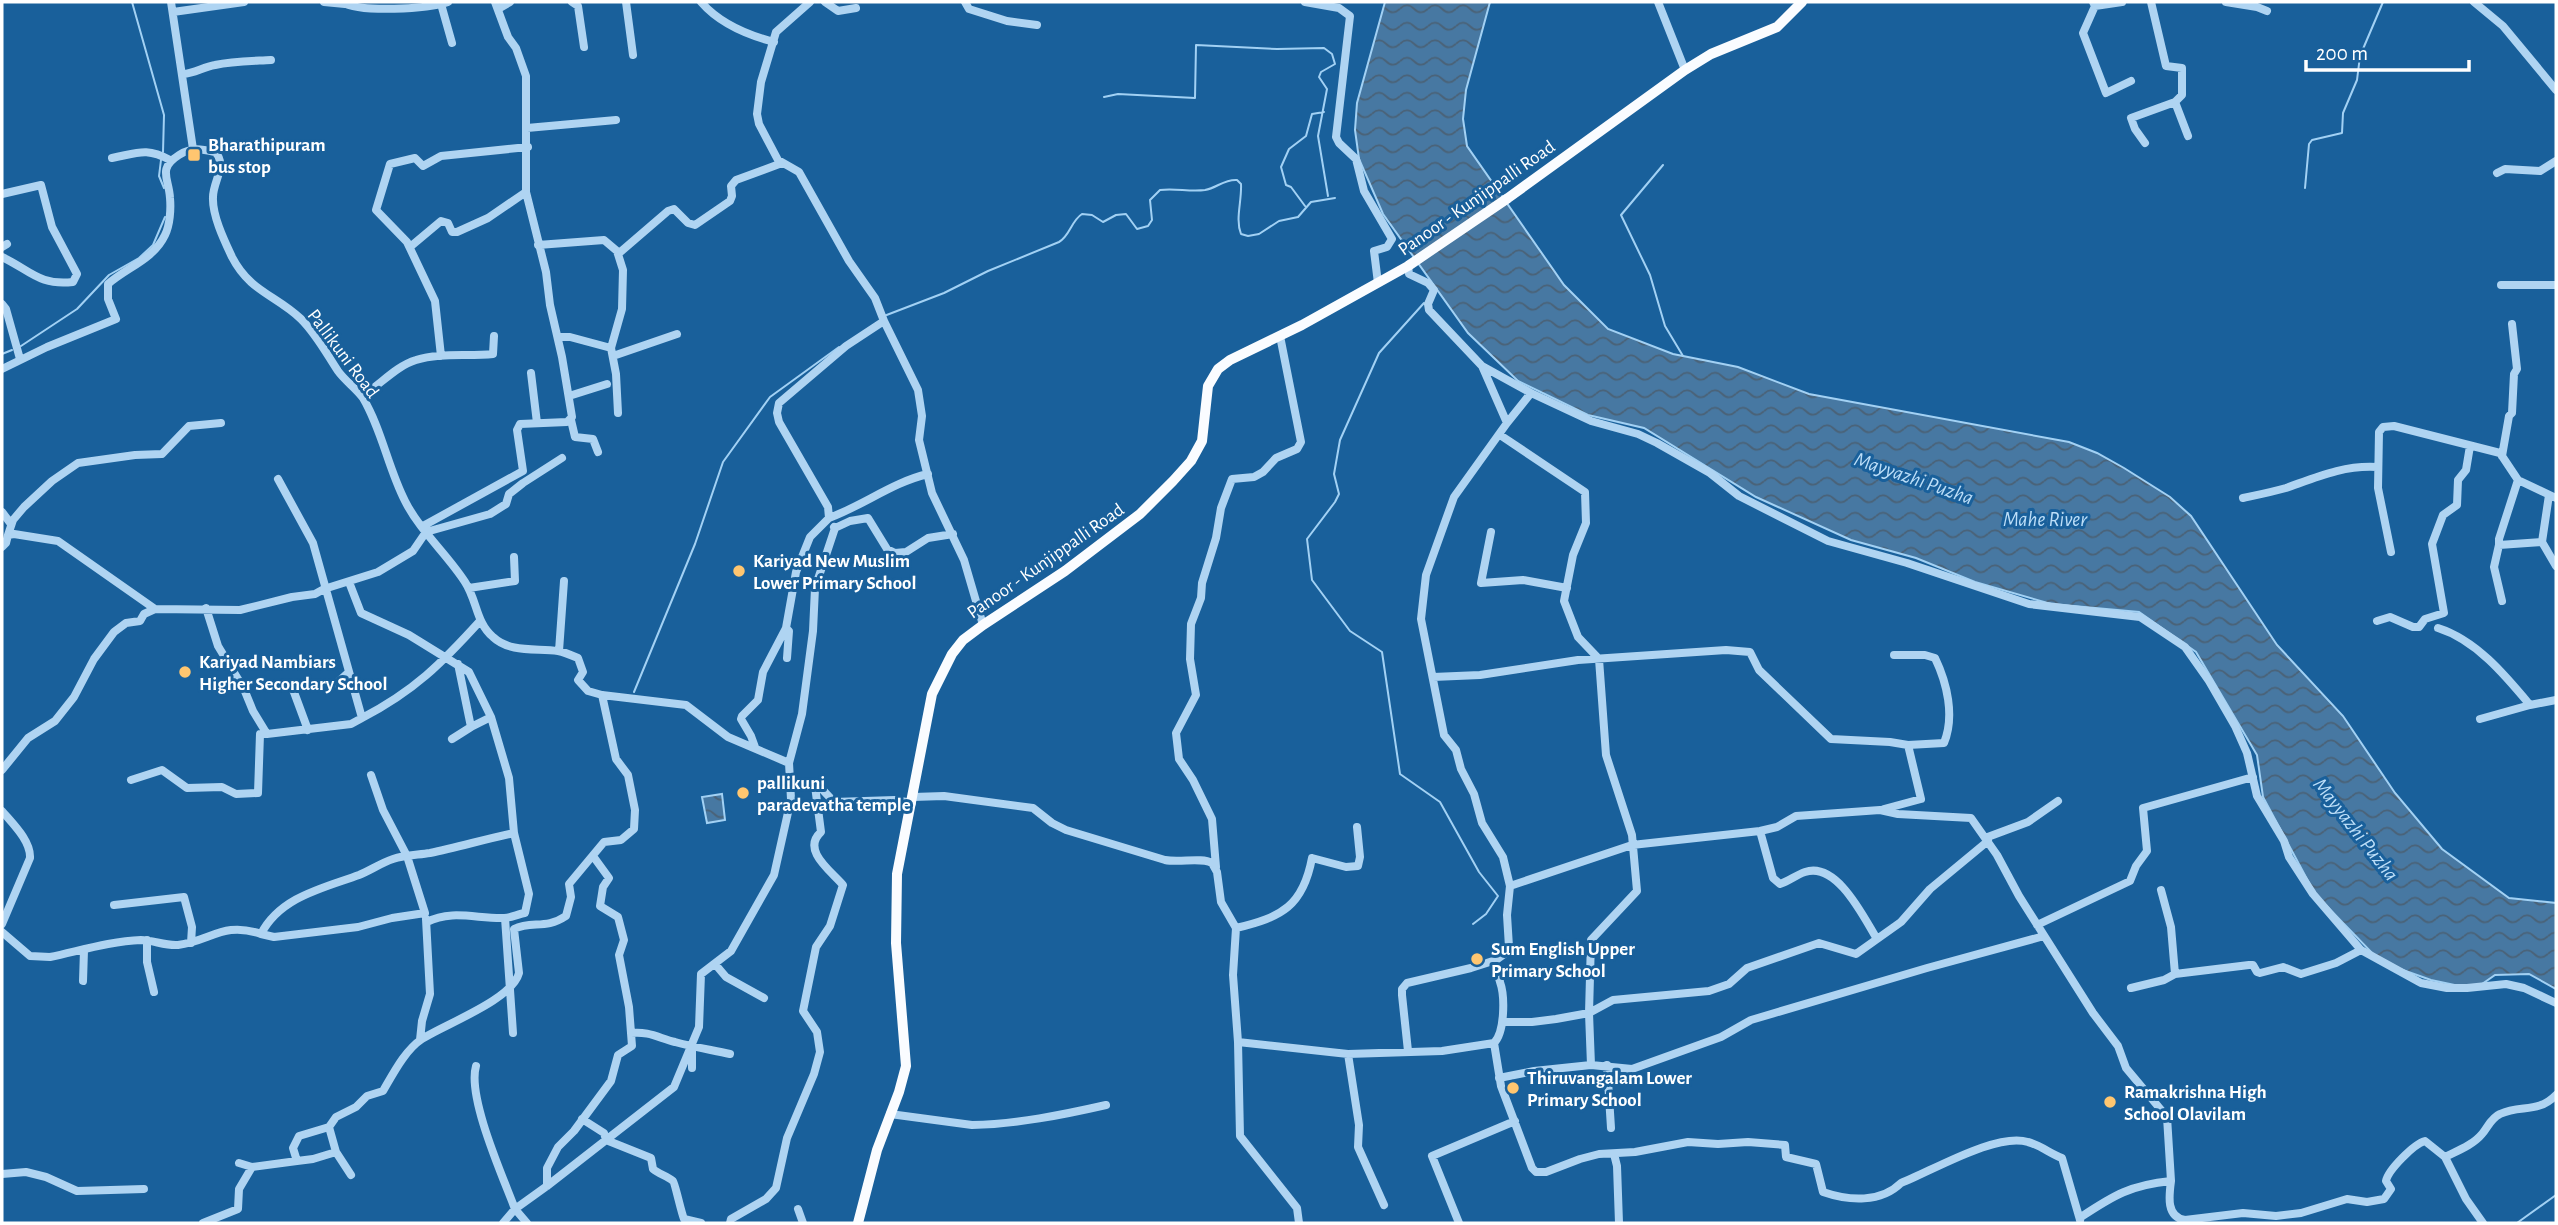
<svg xmlns="http://www.w3.org/2000/svg" width="2558" height="1225" viewBox="0 0 2558 1225" font-family="'Alegreya Sans',sans-serif">
<style>
.water{fill:url(#water-waves);stroke:#a2d1f4;stroke-width:2}
.lines{fill:none;stroke-linecap:round;stroke-linejoin:round}
.stream{stroke:#a2d1f4;stroke-width:2}
.minor{stroke:#afd4f2;stroke-width:8}
.major{stroke:#fafcff;stroke-width:10}
.poi-dot{fill:#ffc670;stroke:#19609b;stroke-width:2.5}
.labels{text-anchor:middle;stroke-width:6;stroke-linejoin:round;paint-order:stroke}
.poi-label{font-size:19px;font-weight:bold;fill:#fff;stroke:#19609b;text-anchor:start}
.street-label{font-size:19px;fill:#fff;stroke:#19609b}
.water-label{font-size:21px;font-style:italic;fill:#bcdef8;stroke:#19609b}
</style>
<defs>
<pattern id="water-waves" width="16" height="10" patternUnits="userSpaceOnUse" patternTransform="scale(1.75)"><rect width="16" height="10" fill="#4778a2"/><path d="M0 5q4-4 8 0t8 0" fill="none" stroke="#4a6277"/></pattern>
</defs>
<rect width="100%" height="100%" fill="#19609b"/>
<path class="water" d="M 1385,2 L 1490,2 L 1466,90 L 1463,119 L 1467,146 L 1564,285 L 1608,329 L 1673,354 L 1738,367 L 1809,394 L 2069,442 L 2097,453 L 2124,468 L 2170,497 L 2191,516 L 2277,645 L 2343,716 L 2395,793 L 2442,849 L 2509,898 L 2556,903 L 2556,989 L 2529,974 L 2495,975 L 2482,984 L 2464,987 L 2431,980 L 2400,969 L 2374,955 L 2315,894 L 2263,797 L 2257,755 L 2196,652 L 2139,612 L 2051,604 L 1975,582 L 1916,558 L 1851,540 L 1756,497 L 1644,428 L 1588,415 L 1518,381 L 1468,333 L 1383,214 L 1359,159 L 1355,130 L 1357,103 Z
M 722,794 L 725,820 L 707,823 L 702,797 Z"/>
<g class="lines">
<path class="stream" d="M 132,2 L 164,115 L 163,152
M 1104,97 L 1118,94 L 1195,98 L 1196,45 L 1277,49 L 1324,48 L 1332,54 L 1335,64 L 1321,72 L 1319,77 L 1327,89 L 1318,136 L 1328,196
M 161,160 L 159,176 L 164,188
M 1663,165 L 1621,215 L 1650,275 L 1665,326 L 1683,356
M 2305,188 L 2309,144 L 2312,140 L 2342,133 L 2343,113 L 2357,80 L 2360,56 L 2383,2
M 1305,206 L 1291,187 L 1286,185 L 1281,167 L 1289,149 L 1306,136 L 1312,114 L 1324,112
M 1424,303 L 1379,353 L 1340,440 L 1334,474 L 1339,494 L 1335,502 L 1307,539 L 1312,580 L 1350,631 L 1382,652 L 1400,774 L 1440,802 L 1479,872 L 1498,896 L 1486,914 L 1473,924
M 884,316 L 944,293 L 988,271 L 1059,242 C 1070,236 1071,221 1082,214 L 1092,215 L 1103,222 L 1116,215 L 1126,214 L 1137,229 L 1148,226 L 1152,220 L 1150,200 L 1160,190 C 1175,188 1190,192 1205,190 C 1217,188 1224,179 1237,180 L 1241,184 C 1242,201 1235,219 1241,234 L 1248,236 L 1259,234 L 1279,221 L 1298,217 L 1311,202 L 1335,198
M 21,346 L 77,309 L 109,275 L 139,258 L 153,245 L 165,217
M 2,354 L 12,350
M 634,692 L 695,544 L 723,462 L 770,397 L 839,347
M 2517,1223 L 2556,1195"/>
<path class="minor" d="M 171,2 L 193,149
M 324,2 L 345,4
M 342,2 C 360,13 428,9 448,2
M 572,2 L 578,6 L 584,47
M 626,2 L 633,55
M 701,2 C 720,24 747,35 774,42
M 810,2 L 776,32 L 761,82 L 757,114 L 759,124 L 778,160 L 799,172 L 849,261 L 875,298 L 884,321
M 825,2 L 838,11 L 856,8
M 965,2 L 969,9 L 1007,21 L 1037,25
M 1305,2 L 1339,8 L 1350,16 L 1336,137 L 1339,143 L 1356,159 L 1364,191 L 1392,239 L 1387,247 L 1374,251 L 1378,283
M 1658,2 L 1685,70
M 2093,2 L 2095,6 L 2122,2
M 2151,2 L 2166,66 L 2182,68 L 2182,95 L 2175,102 L 2188,136
M 2226,2 L 2257,7 L 2267,11
M 2474,2 L 2503,26 L 2556,90
M 441,4 L 452,43
M 2095,6 L 2083,33 L 2106,93 L 2131,81
M 498,9 L 510,2
M 173,12 L 244,2
M 183,74 C 195,73 203,67 215,65 C 233,61 253,61 271,60
M 527,128 L 616,120
M 2145,143 L 2135,129 L 2131,118 L 2175,102
M 112,158 C 138,153 146,147 170,160
M 2497,173 L 2505,169 L 2540,171 L 2556,161
M 2,194 L 41,185 L 52,227 L 77,274 L 73,282 C 39,286 30,270 2,257
M 538,245 L 604,240 L 617,251 L 623,270 L 622,309 L 611,348 L 616,374 L 618,413
M 2,247 L 7,244
M 410,247 L 441,221 L 448,223 L 452,232 L 457,232 L 488,218 L 526,192
M 618,254 L 668,211 L 674,209 L 688,223 L 695,225 L 730,201 L 732,196 L 731,186 L 736,180 L 782,163
M 1408,266 L 1409,274 L 1428,283 L 1434,290 L 1428,304 L 1429,310 L 1482,366 L 1507,423 L 1454,497 L 1426,575 L 1421,619 L 1444,735 L 1456,750 L 1461,769 L 1474,794 L 1482,823 L 1503,857 L 1510,886 L 1507,915 L 1509,947 L 1507,952 L 1496,960 C 1494,969 1498,973 1500,982 C 1505,996 1505,1032 1494,1043
M 2501,285 L 2556,285
M 2,304 L 6,309 L 20,359
M 558,337 L 570,337 L 611,348
M 441,356 L 435,301 L 407,242 L 376,210 L 390,164 L 415,158 L 423,166 L 441,156 L 528,147
M 613,356 L 677,334
M 1482,366 L 1531,393
M 2,369 L 47,347 L 116,319 L 108,299 L 108,284 C 127,267 153,260 165,235 C 170,225 171,209 170,198 C 169,178 157,169 179,155 C 191,147 201,149 215,152 C 228,165 213,181 213,197 C 212,215 224,240 232,257 C 250,292 276,295 301,319 C 317,335 326,353 338,371 C 345,381 356,388 363,398 C 382,430 388,468 405,501 C 420,531 447,554 465,582 C 477,600 476,623 493,637 C 510,653 536,648 558,651 C 564,652 571,655 578,658 L 583,672 L 578,680 L 588,691 L 602,695 L 686,705 L 728,737 L 789,763
M 531,373 L 537,423
M 362,396 C 380,385 396,366 416,360 C 440,352 469,357 493,354 L 494,336
M 569,396 L 607,384
M 571,420 L 575,437 L 593,439 L 598,452
M 1507,423 L 1531,393 L 1591,421 L 1638,434 L 1657,443 L 1710,473 L 1739,496 L 1828,541 L 1907,563 L 2029,604 L 2140,617 L 2185,647 L 2209,681 L 2235,726 L 2247,753 L 2257,796 L 2284,841 L 2289,857 L 2313,894 L 2361,950 L 2421,983 L 2447,988 L 2467,988 L 2506,984 L 2524,988 L 2556,1003
M 1500,435 L 1585,492 L 1586,523 L 1573,555 L 1564,601 L 1578,637 L 1599,659 L 1606,755 L 1632,835 L 1637,891 L 1591,940 L 1589,1013 L 1591,1065
M 2502,456 L 2509,416 L 2512,413 L 2514,374 L 2517,369 L 2512,324
M 2518,480 L 2556,498
M 2243,498 C 2257,495 2272,492 2286,488 C 2317,477 2344,465 2377,467
M 2,512 L 11,524
M 829,518 C 864,505 893,482 928,474
M 423,526 L 523,471 L 517,430 L 520,424 L 567,422 L 572,417 L 562,357 L 550,305 L 546,272 L 526,192 L 526,76 L 516,48 L 508,37 L 495,2
M 834,527 L 835,528 L 850,521 L 868,518 L 887,549 L 895,553 L 906,552 L 928,538 L 953,534
M 1491,532 L 1481,583 L 1523,580 L 1567,588
M 8,535 L 13,520 L 24,507 L 52,481 L 78,463 L 135,455 L 162,454 L 189,426 L 221,423
M 2542,542 L 2556,566
M 2499,545 L 2494,567 L 2502,601
M 2,547 L 6,543 L 8,535 L 14,534 L 58,541 L 155,609
M 2391,552 L 2378,488 L 2379,432 L 2383,427 L 2394,426 L 2500,453 L 2518,480 L 2499,539 L 2499,545 L 2542,542 L 2549,495
M 469,588 L 515,581 L 514,557
M 206,608 L 218,646 L 244,689 L 253,711 L 267,734 L 351,724 L 362,718 L 313,543 L 278,479
M 2377,621 L 2390,617 L 2413,627 L 2419,627 L 2425,619 L 2444,613 L 2432,544 L 2443,515 L 2457,505 L 2458,480 L 2466,470 L 2470,446
M 786,628 L 789,631 L 787,658
M 2438,628 C 2476,640 2505,675 2530,705 L 2556,700
M 559,651 L 564,581
M 1894,655 L 1925,655 L 1935,658 C 1947,683 1955,716 1944,743 L 1908,745
M 458,664 L 471,727 L 491,717
M 1433,677 L 1480,675 L 1578,660 L 1726,650 L 1750,652 L 1759,670 L 1831,739 L 1890,742 L 1908,745 L 1921,799 L 1884,809
M 291,684 L 308,730
M 326,684 L 336,684 L 349,672
M 362,718 C 414,691 441,664 480,621
M 2480,719 L 2530,705
M 452,739 L 471,727
M 755,747 L 751,736 L 741,719 L 742,716 L 758,700 L 763,672 L 786,628 L 796,572 L 810,537 L 829,518 L 828,507 L 779,422 L 777,413 L 779,403 L 846,346 L 884,321 L 918,390 L 922,416 L 919,440 L 932,493 L 964,560 L 983,625
M 2,770 L 28,738 L 55,721 L 74,697 L 94,659 L 114,632 L 126,623 L 140,621 L 144,614 L 155,609 L 240,610 L 292,597 L 315,594 L 324,589 L 378,572 L 413,551 L 426,532 L 490,514 L 506,504 L 509,494 L 523,483 L 562,458
M 131,780 L 162,770 L 187,788 L 222,787 L 236,794 L 258,793 L 260,734 L 267,734
M 790,784 L 802,783 L 821,788 L 834,802 L 895,800 L 912,803
M 913,797 L 944,796 L 1033,808 L 1052,823 L 1066,830 L 1165,860 C 1180,863 1201,857 1212,863 L 1217,872 L 1221,902 L 1236,928 L 1233,975 L 1238,1042 L 1348,1054 L 1442,1051 L 1494,1043 L 1501,1086 L 1532,1168 L 1536,1172 L 1546,1172 L 1580,1159 L 1599,1154 L 1635,1152 L 1688,1142 L 1718,1144 L 1748,1142 L 1785,1145 L 1786,1157 L 1816,1164 L 1823,1192 C 1849,1201 1881,1203 1901,1183 C 1932,1171 1997,1132 2028,1142 C 2040,1145 2051,1154 2062,1158 L 2080,1220
M 2,811 C 13,824 31,841 30,858 L 2,924
M 1760,831 L 1773,878 L 1780,884 C 1789,881 1796,875 1805,872 C 1837,861 1864,918 1877,939
M 1985,838 L 2028,822 L 2058,801
M 1216,867 L 1212,819 L 1193,780 L 1179,759 L 1176,733 L 1196,695 L 1190,659 L 1191,624 L 1201,598 L 1202,583 L 1216,538 L 1221,508 L 1232,479 L 1254,477 L 1263,472 L 1276,458 L 1297,449 L 1301,442 L 1280,336
M 1510,886 L 1632,845 L 1760,831 L 1777,827 L 1796,816 L 1880,810 L 1898,814 L 1971,818 L 1997,855 L 2019,896 L 2093,1013 L 2118,1046 L 2126,1068 L 2167,1117 L 2171,1181
M 2161,890 L 2171,927 L 2175,974
M 114,905 L 184,897 L 192,927 L 191,943
M 505,918 L 513,1033
M 427,922 C 451,909 478,919 504,918 C 511,918 518,914 525,913 L 529,894 L 514,833
M 2037,925 L 2130,881 L 2136,866 L 2147,851 L 2143,808 L 2253,777
M 1236,928 C 1282,917 1303,906 1312,858 L 1346,867 L 1358,866 L 1360,857 L 1357,827
M 2,932 L 30,956 L 50,957 C 79,951 111,941 141,940 C 153,940 165,946 178,945 C 211,941 223,921 261,934 C 280,897 323,888 359,875 C 371,870 381,863 393,859 C 405,855 418,855 430,853 C 458,847 486,839 514,833 L 509,778 L 491,717 L 469,672 L 409,635 L 361,613 L 349,582
M 261,934 L 274,937 L 358,927 L 392,918 L 425,913 L 407,856 L 383,810 L 371,775
M 147,940 L 147,962 L 154,992
M 715,964 L 726,977 L 764,998
M 83,981 L 84,950
M 2131,988 L 2164,980 L 2175,974 L 2249,965 L 2253,965 L 2257,972 L 2260,973 L 2283,967 L 2301,974 L 2336,963 L 2361,950
M 1503,1022 L 1532,1022 L 1556,1019 L 1589,1013 L 1613,1000 L 1709,991 L 1729,984 L 1747,968 L 1819,943 L 1856,954 L 1901,922 L 1930,889 L 1988,841
M 631,1033 C 648,1031 659,1038 675,1042 C 693,1047 712,1050 730,1054
M 420,1040 L 422,1021 L 430,994 L 426,919
M 1238,1042 L 1240,1136 L 1297,1208 L 1299,1223
M 692,1048 L 692,1068
M 1408,1051 L 1402,995 L 1402,989 L 1407,983 L 1471,968 L 1496,960
M 1348,1054 L 1359,1125 L 1358,1147 L 1384,1205
M 1607,1065 L 1611,1128
M 476,1066 C 467,1097 503,1177 515,1209 L 527,1223
M 1499,1078 L 1534,1071 L 1591,1065 L 1632,1069 L 1721,1037 L 1751,1020 L 1927,968 L 2044,936
M 890,1114 L 972,1125 C 1017,1124 1062,1115 1106,1105
M 582,1119 L 604,1133 L 606,1140 L 651,1158 L 653,1169 C 659,1174 667,1176 673,1181 C 675,1183 681,1212 684,1219 L 701,1223
M 329,1127 L 336,1152 L 351,1175
M 1614,1154 L 1617,1166 L 1619,1223
M 2445,1157 C 2457,1151 2473,1145 2482,1134 C 2488,1127 2491,1118 2500,1114 C 2521,1104 2537,1114 2556,1095
M 297,1161 L 313,1159 L 336,1152
M 239,1163 L 252,1167
M 2,1174 L 26,1172 L 46,1177 L 77,1191 L 144,1189
M 547,1186 L 547,1168 L 558,1147 L 574,1131 L 611,1081 L 618,1055 L 632,1046 L 629,1007 L 619,955 L 624,940 L 618,917 L 600,906 L 603,887 L 609,878 L 593,856
M 798,1209 L 803,1223
M 2080,1220 L 2081,1217 C 2114,1195 2131,1185 2171,1181 C 2169,1196 2166,1217 2185,1220 L 2243,1213 L 2276,1216 L 2301,1213 L 2347,1199 L 2367,1202 L 2384,1199 L 2391,1189 L 2386,1181 C 2388,1170 2414,1144 2425,1141 L 2445,1157 L 2466,1199 L 2483,1223
M 203,1223 L 238,1209 L 239,1189 L 252,1167 L 297,1161 L 293,1148 L 299,1136 L 329,1127 L 336,1117 L 356,1107 L 367,1096 L 383,1091 C 393,1074 405,1050 422,1039 C 445,1024 512,1000 519,973 L 514,929 C 532,920 545,930 566,916 L 571,897 L 569,884 L 604,842 L 621,840 L 634,829 L 635,810 L 628,775 L 616,759 L 602,695
M 503,1223 L 515,1209 L 547,1186 L 674,1087 L 699,1027 L 701,974 L 731,951 L 774,875 L 791,799 L 789,763 L 802,714 L 813,631 L 815,588 L 835,528
M 730,1223 L 731,1219 L 766,1199 L 776,1188 L 787,1138 L 814,1074 L 820,1052 L 817,1032 L 803,1011 L 816,947 L 830,926 L 843,885 C 831,871 801,850 821,832 L 815,786
M 1459,1223 L 1432,1156 L 1515,1121"/>
<path class="major" d="M 858,1223 L 877,1150 L 899,1092 L 906,1066 L 896,943 L 897,874 L 932,694 L 952,654 L 963,640 L 983,625 L 1065,571 L 1140,514 L 1173,481 L 1191,461 L 1202,441 L 1208,386 L 1218,369 L 1230,360 L 1302,325 L 1408,266 L 1508,198 L 1685,70 L 1711,54 L 1777,27 L 1802,2"/>
</g>
<g class="poi-dot">
<rect x="187" y="148" width="14" height="14" rx="3.5"/>
<circle cx="739" cy="571" r="7"/>
<circle cx="185" cy="672" r="7"/>
<circle cx="743" cy="793" r="7"/>
<circle cx="1477" cy="959" r="7"/>
<circle cx="1513" cy="1088" r="7"/>
<circle cx="2110" cy="1102" r="7"/>
</g>
<g class="labels">
<g class="poi-label">
<text x="208" y="151">Bharathipuram<tspan x="208" dy="22">bus stop</tspan></text>
<text x="753" y="567">Kariyad New Muslim<tspan x="753" dy="22">Lower Primary School</tspan></text>
<text x="199" y="668">Kariyad Nambiars<tspan x="199" dy="22">Higher Secondary School</tspan></text>
<text x="757" y="789">pallikuni<tspan x="757" dy="22">paradevatha temple</tspan></text>
<text x="1491" y="955">Sum English Upper<tspan x="1491" dy="22">Primary School</tspan></text>
<text x="1527" y="1084">Thiruvangalam Lower<tspan x="1527" dy="22">Primary School</tspan></text>
<text x="2124" y="1098">Ramakrishna High<tspan x="2124" dy="22">School Olavilam</tspan></text>
</g>
<g class="street-label">
<text transform="translate(1476 197) rotate(-35)" y="7">Panoor - Kunjippalli Road</text>
<text transform="translate(344 353) rotate(53)" y="7">Pallikuni Road</text>
<text transform="translate(1045 560) rotate(-35)" y="7">Panoor - Kunjippalli Road</text>
</g>
<g class="water-label">
<text transform="translate(1914 478) rotate(19)" y="7">Mayyazhi Puzha</text>
<text x="2045" y="526">Mahe River</text>
<text transform="translate(2356 829) rotate(52)" y="7">Mayyazhi Puzha</text>
</g>
</g>
<rect width="2558" height="1225" fill="none" stroke="#ffffff" stroke-width="7"/>
<path d="M2306 60v10h163v-10" fill="none" stroke="#ffffff" stroke-width="3.5"/>
<text x="2316" y="60" font-size="21" fill="#ffffff" stroke="#19609b" stroke-width="5" paint-order="stroke">200 m</text>
</svg>
